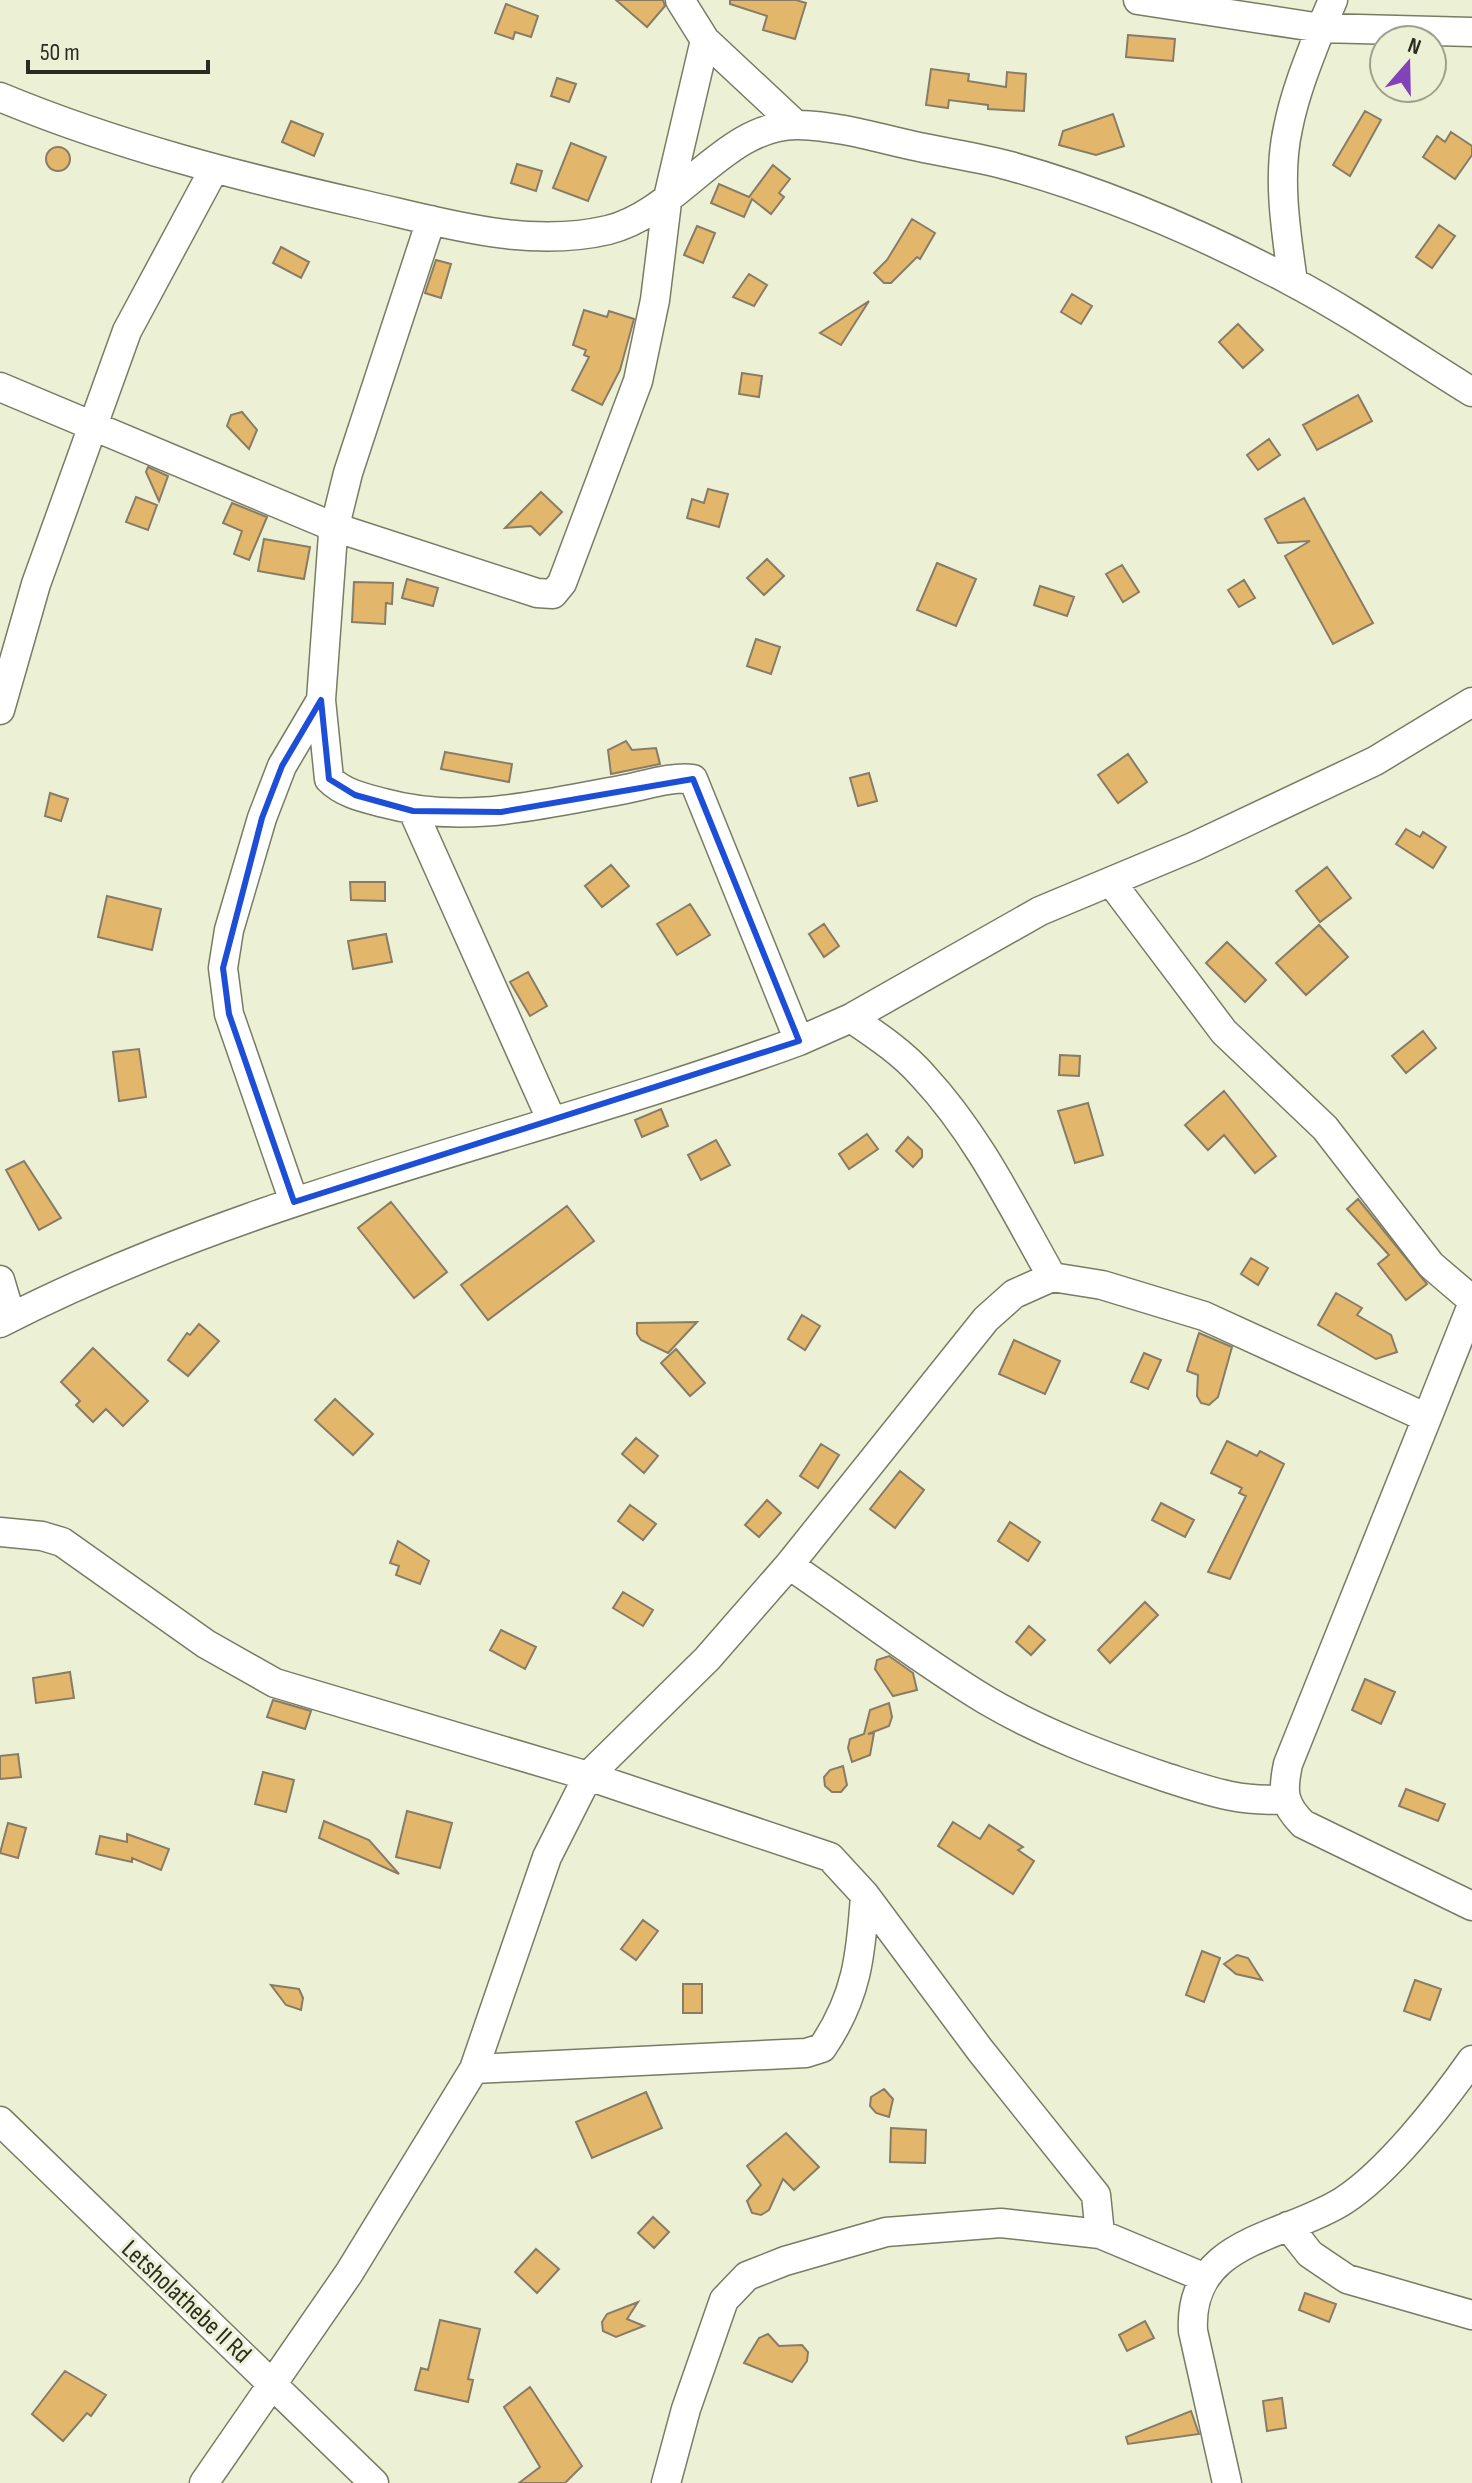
<svg xmlns="http://www.w3.org/2000/svg" width="1472" height="2483" viewBox="0 0 1472 2483" font-family="'Sofia Sans Condensed',sans-serif">
<style>
.building{fill:#e2b76c;stroke:#897c66;stroke-width:2}
.lines{fill:none;stroke-linecap:round;stroke-linejoin:round}
.minor-casing{stroke:#787c64;stroke-width:31}
.minor{stroke:#fff;stroke-width:28}
.marked{fill:none;stroke:#1d4ed8;stroke-width:6;stroke-linejoin:round}
.labels{text-anchor:middle;stroke-width:6;stroke-linejoin:round;paint-order:stroke}
.street-label{font-size:26px;fill:#2a2c22;stroke:#ecf0d5}
</style>
<rect width="100%" height="100%" fill="#ecf0d5"/>
<path class="building" d="M 616,0 L 663,0 L 665,6 L 647,27 Z
M 730,0 L 796,0 L 806,3 L 795,39 L 763,30 L 767,16 L 730,4 Z
M 506,4 L 538,16 L 531,37 L 515,32 L 513,39 L 495,33 Z
M 1128,35 L 1175,39 L 1173,61 L 1126,57 Z
M 931,69 L 969,74 L 968,81 L 1006,87 L 1007,72 L 1026,74 L 1024,111 L 988,109 L 988,105 L 949,100 L 948,108 L 926,105 Z
M 557,78 L 576,84 L 569,102 L 551,96 Z
M 1365,111 L 1381,120 L 1350,176 L 1333,165 Z
M 1113,114 L 1124,146 L 1096,155 L 1059,145 L 1063,131 Z
M 291,121 L 323,134 L 314,156 L 282,142 Z
M 1451,132 L 1472,146 L 1472,155 L 1455,179 L 1423,157 L 1437,136 L 1445,142 Z
M 571,143 L 606,157 L 588,201 L 553,188 Z
M46 159a12 12 0 1 1 24 0a12 12 0 1 1-24 0Z
M 517,164 L 542,171 L 536,191 L 511,183 Z
M 773,165 L 790,179 L 779,193 L 784,197 L 771,214 L 752,199 L 744,217 L 711,203 L 719,184 L 749,197 Z
M 912,219 L 935,233 L 920,259 L 917,257 L 891,283 L 884,283 L 874,273 L 887,260 Z
M 1439,225 L 1455,236 L 1432,268 L 1416,257 Z
M 697,226 L 715,233 L 703,263 L 684,255 Z
M 281,247 L 309,262 L 301,278 L 273,263 Z
M 436,260 L 451,264 L 441,298 L 425,293 Z
M 749,274 L 767,285 L 754,306 L 733,297 Z
M 1072,294 L 1092,306 L 1081,324 L 1061,312 Z
M 869,301 L 841,345 L 820,333 Z
M 584,310 L 607,317 L 609,311 L 634,319 L 620,370 L 602,405 L 572,390 L 589,357 L 584,355 L 586,350 L 573,345 Z
M 1238,324 L 1263,350 L 1243,368 L 1219,342 Z
M 742,373 L 762,376 L 759,397 L 739,394 Z
M 1358,395 L 1372,421 L 1317,450 L 1303,425 Z
M 242,412 L 257,430 L 249,449 L 227,426 L 231,415 Z
M 1269,439 L 1280,455 L 1258,470 L 1247,455 Z
M 148,467 L 168,476 L 159,501 L 146,472 Z
M 708,489 L 728,494 L 719,527 L 687,518 L 692,499 L 704,503 Z
M 541,492 L 562,512 L 540,535 L 531,526 L 505,528 Z
M 136,497 L 157,505 L 148,530 L 126,522 Z
M 1304,498 L 1373,623 L 1333,644 L 1285,556 L 1310,541 L 1278,543 L 1265,519 Z
M 232,503 L 267,517 L 249,560 L 234,554 L 242,531 L 223,523 Z
M 264,539 L 310,547 L 304,579 L 258,571 Z
M 767,559 L 784,576 L 764,595 L 747,578 Z
M 937,563 L 976,579 L 956,626 L 917,610 Z
M 1122,565 L 1139,592 L 1123,602 L 1106,574 Z
M 407,579 L 438,588 L 433,606 L 402,598 Z
M 1244,580 L 1255,598 L 1239,607 L 1228,590 Z
M 354,582 L 393,583 L 392,604 L 386,603 L 385,624 L 352,622 Z
M 1040,586 L 1074,597 L 1067,616 L 1034,605 Z
M 756,639 L 780,647 L 771,674 L 747,666 Z
M 626,741 L 632,750 L 656,748 L 660,764 L 611,774 L 608,750 Z
M 445,752 L 512,764 L 509,782 L 441,769 Z
M 1128,754 L 1147,782 L 1118,803 L 1098,775 Z
M 869,773 L 877,801 L 858,806 L 850,778 Z
M 50,793 L 68,799 L 61,821 L 45,816 Z
M 1406,829 L 1420,837 L 1423,832 L 1446,847 L 1433,868 L 1396,844 Z
M 611,865 L 629,886 L 602,907 L 585,886 Z
M 1327,867 L 1351,898 L 1320,922 L 1296,891 Z
M 350,882 L 385,882 L 385,901 L 351,900 Z
M 107,896 L 161,909 L 152,950 L 98,937 Z
M 690,904 L 710,935 L 677,955 L 657,924 Z
M 824,924 L 839,946 L 824,957 L 809,934 Z
M 1319,925 L 1348,957 L 1306,995 L 1276,963 Z
M 386,934 L 392,962 L 353,969 L 348,941 Z
M 1227,942 L 1266,980 L 1245,1002 L 1206,963 Z
M 528,972 L 547,1006 L 530,1016 L 510,982 Z
M 1423,1031 L 1436,1048 L 1406,1073 L 1392,1056 Z
M 139,1049 L 146,1097 L 119,1101 L 113,1052 Z
M 1060,1055 L 1080,1056 L 1079,1076 L 1059,1075 Z
M 1224,1091 L 1276,1156 L 1255,1173 L 1224,1135 L 1208,1150 L 1185,1125 Z
M 1088,1103 L 1103,1155 L 1075,1163 L 1058,1111 Z
M 661,1109 L 668,1126 L 642,1137 L 635,1120 Z
M 867,1134 L 878,1149 L 849,1169 L 839,1154 Z
M 908,1137 L 922,1150 L 922,1157 L 913,1167 L 896,1151 Z
M 716,1140 L 730,1165 L 701,1180 L 688,1155 Z
M 24,1161 L 61,1218 L 39,1230 L 6,1170 Z
M 1358,1199 L 1427,1284 L 1406,1300 L 1378,1264 L 1389,1255 L 1347,1209 Z
M 391,1202 L 447,1272 L 414,1298 L 358,1228 Z
M 567,1206 L 594,1241 L 488,1320 L 461,1285 Z
M 1251,1258 L 1268,1268 L 1258,1285 L 1241,1274 Z
M 1336,1293 L 1362,1308 L 1357,1315 L 1391,1335 L 1397,1352 L 1376,1359 L 1318,1325 Z
M 802,1315 L 820,1326 L 805,1350 L 788,1339 Z
M 697,1322 L 668,1353 L 641,1340 L 637,1334 L 637,1323 Z
M 199,1324 L 219,1341 L 188,1376 L 168,1360 L 187,1333 L 190,1335 Z
M 1199,1333 L 1232,1347 L 1218,1397 L 1209,1405 L 1201,1403 L 1197,1396 L 1198,1375 L 1187,1371 Z
M 1014,1340 L 1060,1361 L 1045,1394 L 999,1374 Z
M 93,1348 L 148,1401 L 123,1426 L 106,1409 L 93,1422 L 76,1405 L 80,1401 L 61,1382 Z
M 676,1349 L 705,1383 L 690,1396 L 661,1363 Z
M 1144,1353 L 1161,1360 L 1148,1389 L 1131,1382 Z
M 335,1399 L 373,1434 L 353,1455 L 315,1420 Z
M 636,1438 L 658,1456 L 644,1473 L 622,1454 Z
M 1227,1441 L 1257,1456 L 1260,1451 L 1284,1464 L 1230,1579 L 1208,1572 L 1246,1496 L 1239,1493 L 1242,1488 L 1211,1473 Z
M 821,1444 L 839,1455 L 818,1488 L 800,1476 Z
M 900,1471 L 924,1490 L 895,1528 L 870,1509 Z
M 767,1500 L 781,1513 L 759,1537 L 745,1525 Z
M 1161,1503 L 1194,1520 L 1185,1537 L 1152,1520 Z
M 630,1505 L 656,1524 L 643,1540 L 618,1521 Z
M 1010,1522 L 1040,1542 L 1028,1561 L 998,1541 Z
M 398,1541 L 429,1561 L 420,1584 L 396,1575 L 399,1566 L 390,1563 Z
M 623,1592 L 653,1610 L 643,1626 L 613,1608 Z
M 1145,1602 L 1158,1615 L 1110,1663 L 1098,1650 Z
M 1029,1626 L 1045,1640 L 1031,1655 L 1016,1642 Z
M 501,1630 L 536,1647 L 525,1669 L 490,1650 Z
M 889,1656 L 913,1673 L 917,1690 L 893,1696 L 875,1669 L 877,1660 Z
M 70,1672 L 74,1698 L 36,1703 L 33,1678 Z
M 1365,1679 L 1395,1692 L 1381,1724 L 1352,1710 Z
M 273,1700 L 311,1711 L 305,1729 L 267,1717 Z
M 889,1703 L 892,1717 L 889,1726 L 868,1734 L 874,1733 L 870,1755 L 852,1762 L 848,1748 L 850,1739 L 864,1734 L 870,1710 Z
M 18,1754 L 21,1777 L 0,1779 L 0,1756 Z
M 843,1766 L 847,1785 L 841,1792 L 832,1792 L 825,1786 L 824,1777 L 830,1770 Z
M 263,1772 L 294,1780 L 286,1812 L 255,1804 Z
M 1406,1789 L 1445,1804 L 1438,1821 L 1399,1806 Z
M 407,1811 L 452,1823 L 440,1868 L 396,1857 Z
M 324,1821 L 369,1840 L 399,1874 L 319,1838 Z
M 953,1822 L 980,1839 L 989,1825 L 1023,1847 L 1018,1850 L 1034,1861 L 1013,1894 L 938,1846 Z
M 8,1823 L 26,1828 L 18,1858 L 0,1853 Z
M 127,1834 L 169,1849 L 161,1870 L 132,1858 L 132,1862 L 96,1854 L 100,1836 L 127,1842 Z
M 643,1920 L 658,1931 L 636,1960 L 621,1949 Z
M 1202,1951 L 1220,1958 L 1204,2002 L 1186,1995 Z
M 1237,1955 L 1248,1958 L 1262,1980 L 1236,1974 L 1224,1964 Z
M 1415,1980 L 1441,1989 L 1430,2020 L 1404,2011 Z
M 683,1984 L 702,1984 L 702,2013 L 683,2013 Z
M 271,1985 L 299,1989 L 303,1998 L 301,2010 L 286,2005 Z
M 884,2089 L 893,2099 L 889,2117 L 876,2113 L 870,2106 L 871,2097 Z
M 646,2092 L 662,2128 L 592,2158 L 576,2122 Z
M 891,2128 L 926,2130 L 925,2163 L 890,2162 Z
M 786,2133 L 819,2167 L 794,2190 L 783,2179 L 769,2210 L 761,2215 L 752,2213 L 747,2201 L 761,2185 L 747,2166 Z
M 653,2217 L 669,2232 L 654,2248 L 638,2233 Z
M 536,2249 L 559,2269 L 537,2293 L 515,2272 Z
M 1305,2293 L 1336,2304 L 1329,2322 L 1299,2310 Z
M 638,2302 L 627,2319 L 644,2326 L 616,2337 L 603,2331 L 602,2322 L 607,2314 Z
M 440,2320 L 480,2329 L 468,2379 L 473,2380 L 468,2402 L 415,2390 L 421,2368 L 428,2370 Z
M 1145,2321 L 1154,2338 L 1127,2351 L 1119,2335 Z
M 768,2334 L 779,2346 L 802,2345 L 808,2352 L 807,2361 L 792,2382 L 744,2363 L 759,2338 Z
M 65,2371 L 106,2395 L 91,2416 L 87,2413 L 63,2441 L 32,2414 Z
M 530,2387 L 582,2466 L 565,2483 L 519,2483 L 540,2467 L 504,2407 Z
M 1282,2398 L 1286,2428 L 1267,2431 L 1263,2401 Z
M 1191,2411 L 1199,2434 L 1128,2444 L 1126,2437 Z"/>
<g class="lines">
<defs>
<path id="minor" d="M 680,0 L 705,40 L 796,125
M 1138,0 L 1321,28 L 1333,0
M 0,97 C 118,146 241,177 365,205 C 444,223 527,249 608,230 C 679,213 725,123 799,125 C 842,126 884,140 924,148 C 953,154 982,158 1010,166 C 1107,193 1200,233 1289,280 C 1352,313 1412,355 1472,392
M 431,220 L 348,473 L 333,534 L 321,700 L 329,779 C 344,794 365,798 384,803 C 464,825 542,804 621,790 C 643,786 672,776 693,779 L 799,1041
M 1293,282 C 1286,232 1277,177 1288,128 C 1295,93 1308,61 1321,28 L 1472,32
M 0,387 L 334,527 L 537,593 L 553,594 L 562,583 L 638,381 L 655,300 L 667,202 L 705,40
M 0,710 L 36,584 L 127,331 L 213,171
M 413,811 L 551,1119
M 1111,882 L 1224,1032 L 1325,1128 L 1431,1265 L 1472,1300
M 851,1018 C 876,1035 903,1053 923,1076 C 978,1135 1013,1208 1052,1277
M 294,1202 L 229,1014 L 223,968 L 229,930 L 262,818 L 282,766 L 321,700
M 0,1280 L 11,1317
M 0,1323 C 253,1193 534,1138 799,1041 L 851,1018 L 1040,911 L 1193,847 L 1375,761 L 1472,702
M 1427,1418 L 1472,1305
M 0,1532 L 42,1536 L 62,1542 L 206,1644 L 275,1683 L 588,1776 L 830,1857 L 865,1895 L 980,2050 L 1096,2195 L 1100,2234
M 789,1565 C 854,1609 918,1659 986,1700 C 1042,1733 1103,1756 1165,1777 C 1206,1790 1240,1803 1284,1799
M 474,2069 L 806,2053 L 822,2048 C 857,1997 861,1955 865,1895
M 0,2121 L 374,2483
M 1288,2226 L 1310,2254 L 1347,2279 L 1472,2315
M 204,2483 L 349,2273 L 474,2069 L 547,1857 L 588,1776 L 707,1659 L 789,1565 L 986,1319 L 1014,1294 L 1052,1277 L 1102,1285 L 1204,1316 L 1427,1418 L 1288,1764 C 1282,1792 1283,1804 1303,1824 L 1472,1906
M 666,2483 L 686,2409 L 724,2300 L 747,2276 L 785,2261 L 886,2232 L 1001,2223 L 1100,2234 L 1203,2277
M 1227,2483 L 1193,2331 C 1188,2239 1283,2239 1343,2201 C 1388,2172 1441,2104 1472,2060"/>
</defs>
<use href="#minor" class="minor-casing"/>
<use href="#minor" class="minor"/>
</g>
<path class="marked" d="M 321,700 L 329,779 L 355,795 L 413,811 L 501,812 L 693,779 L 799,1041 L 294,1202 L 229,1014 L 223,968 L 262,818 L 282,766 Z"/>
<g class="labels">
<g class="street-label">
<text transform="translate(187 2301) rotate(43)" y="9">Letsholathebe II Rd</text>
</g>
</g>
<g transform="translate(1408 64) rotate(20)"><circle r="38" fill="#ecf0d5" stroke="#9ea28d" stroke-width="2"/>
<path d="M0-6L14 30L0 20L-14 30Z" fill="#8343b8"/>
<text y="-12" font-size="22" font-weight="bold" text-anchor="middle" fill="#2a2c22">N</text>
</g>
<path d="M28 60v12h180v-12" fill="none" stroke="#2a2c22" stroke-width="4"/>
<text x="40" y="60" font-size="24" fill="#2a2c22" stroke="#ecf0d5" stroke-width="6" paint-order="stroke">50 m</text>
</svg>
